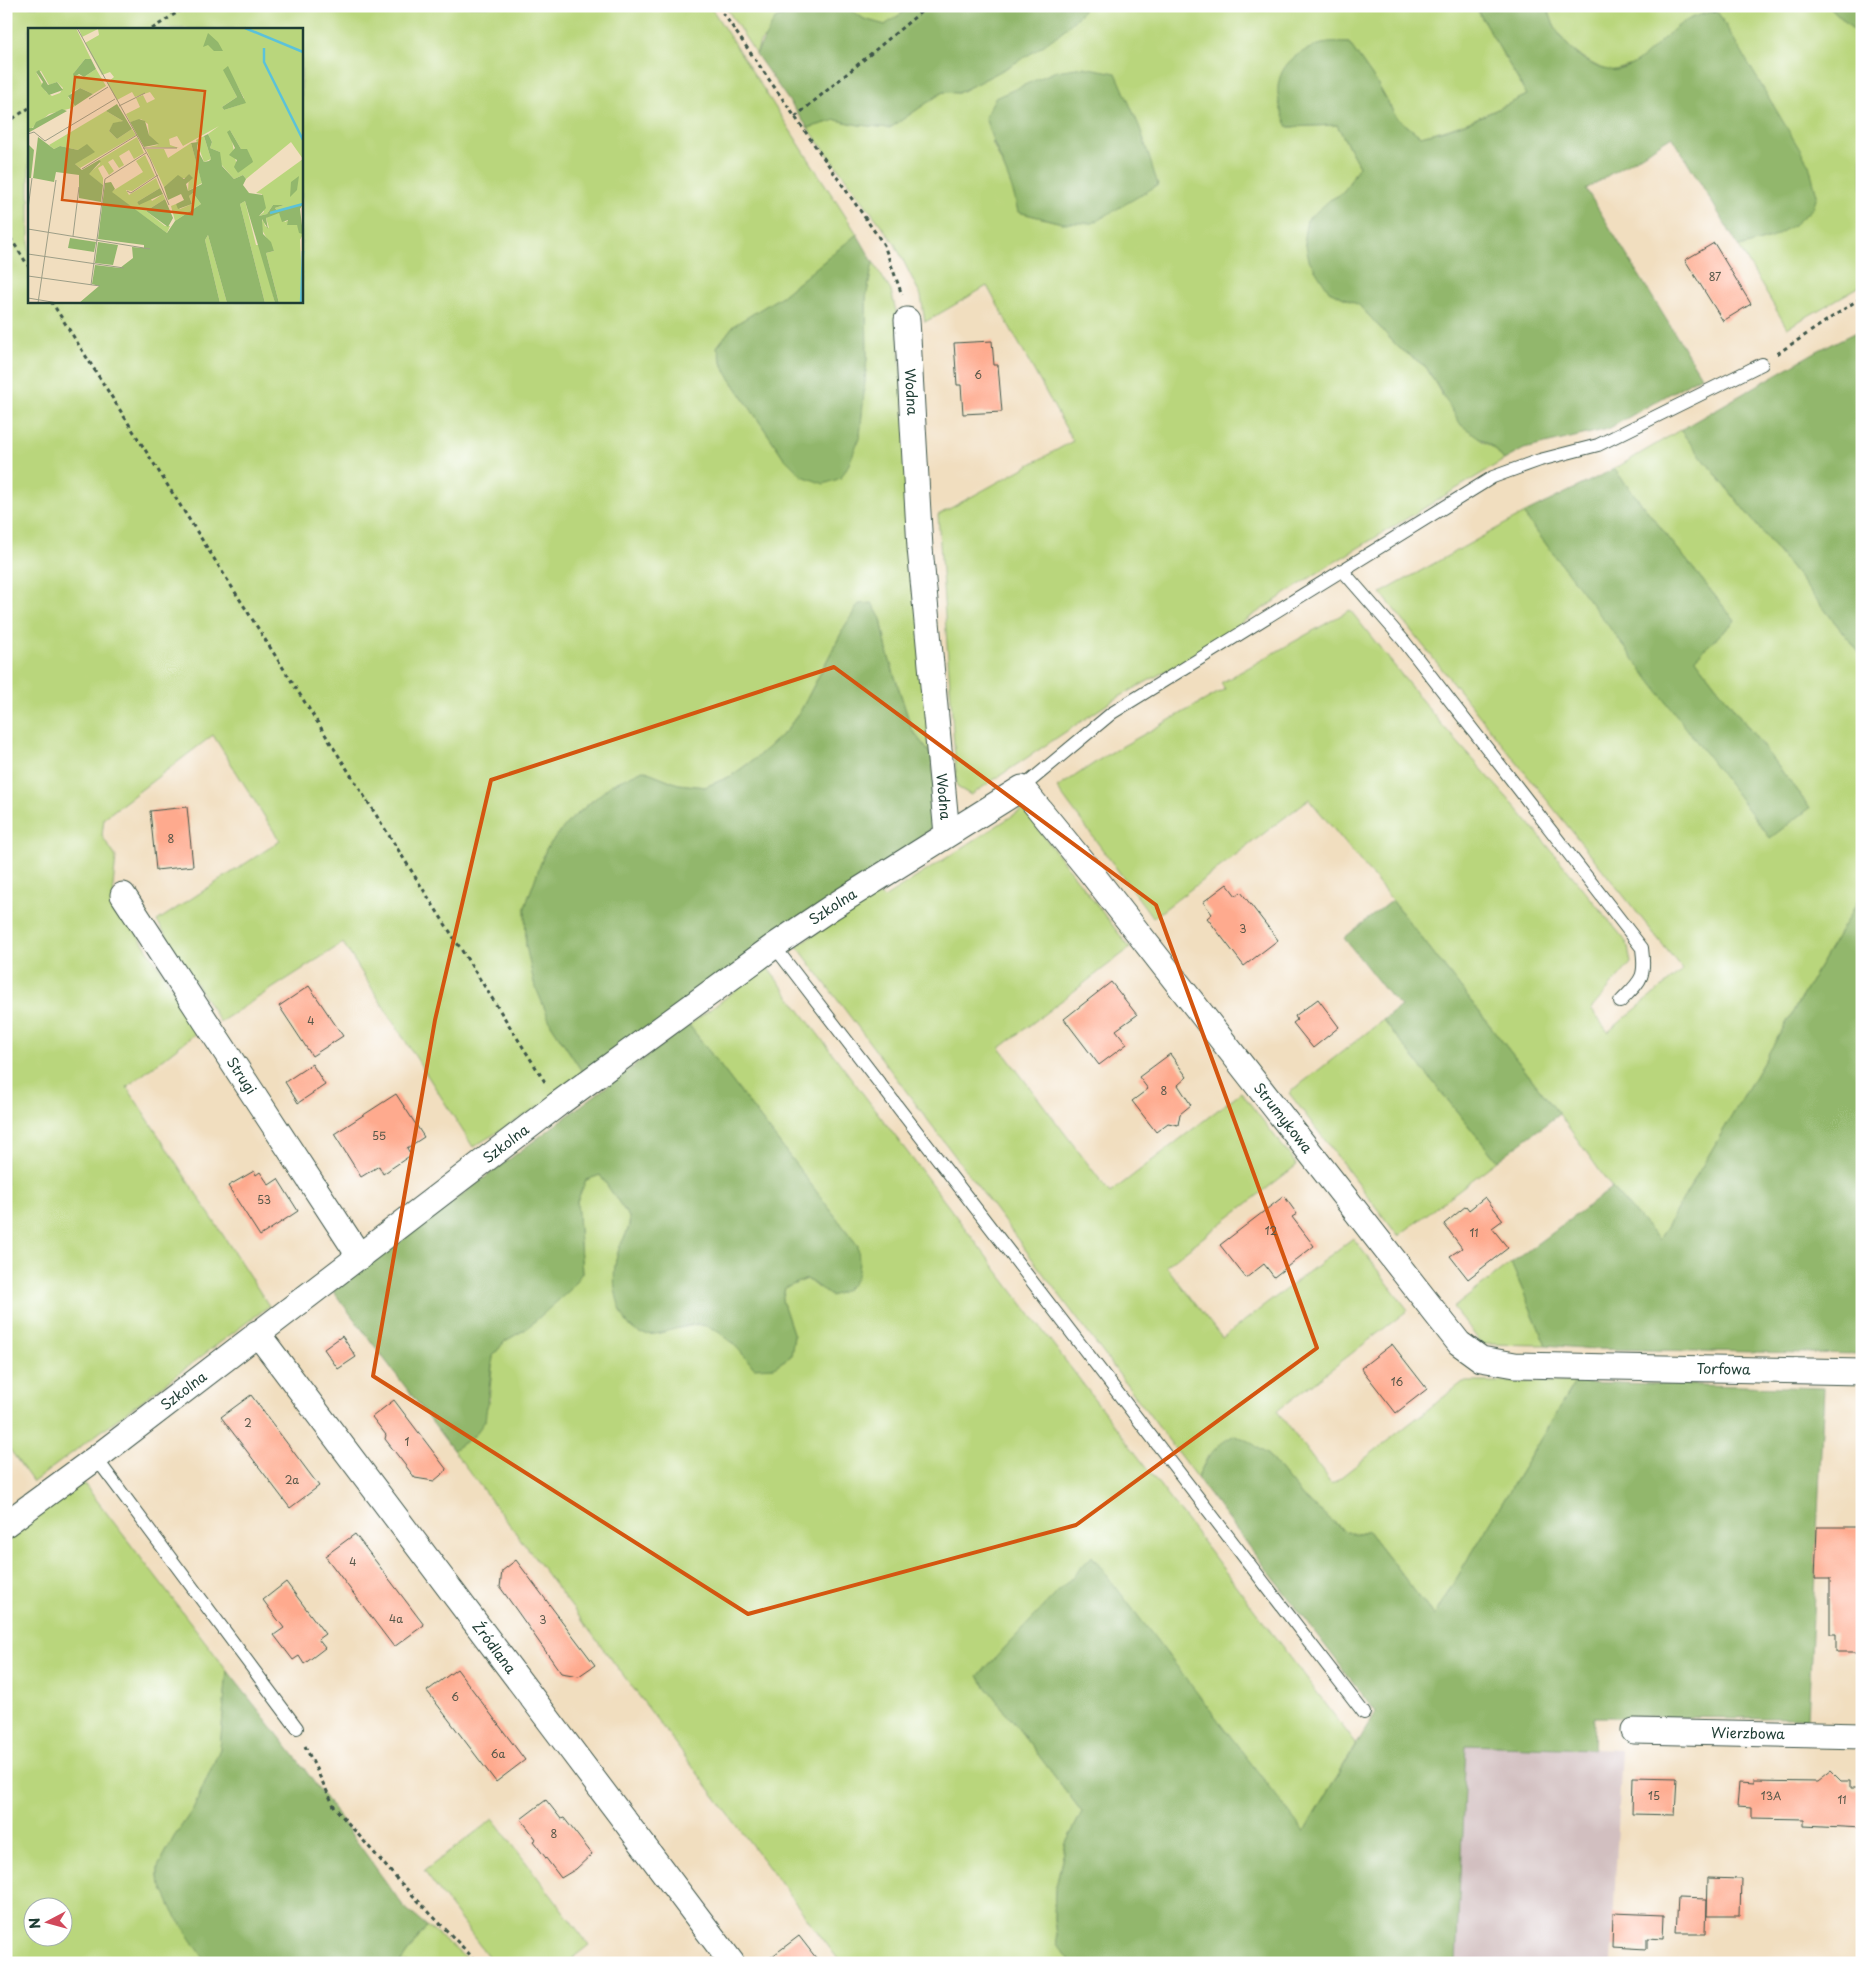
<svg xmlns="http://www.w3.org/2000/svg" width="1868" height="1969" viewBox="0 0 1868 1969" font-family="'Playpen Sans',sans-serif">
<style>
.industrial{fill:#d2bfc0}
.green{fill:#b9d67c;stroke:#6c8a58;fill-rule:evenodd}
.forest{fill:#92b76c;stroke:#587a50}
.building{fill:#feaa8e}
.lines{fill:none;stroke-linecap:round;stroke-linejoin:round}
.service-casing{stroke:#3e5549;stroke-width:14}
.minor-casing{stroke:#3e5549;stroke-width:27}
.path{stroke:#3e5549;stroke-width:3;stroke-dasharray:4 4;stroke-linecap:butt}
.service{stroke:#fff;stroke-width:12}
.minor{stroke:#fff;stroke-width:25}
.marked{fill:none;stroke:#d45610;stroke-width:4;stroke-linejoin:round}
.labels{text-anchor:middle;stroke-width:4;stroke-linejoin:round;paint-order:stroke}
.number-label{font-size:11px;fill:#57584a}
.street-label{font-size:14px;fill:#1f3d34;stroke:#fff}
.inset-river{fill:none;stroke:#5cc2d9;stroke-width:2.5}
.inset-road{fill:none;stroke:#9d9e87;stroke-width:1}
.view{fill:#d45610;fill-opacity:0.15;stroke:#d45610;stroke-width:2.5}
.inset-edge{fill:none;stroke:#1f3d34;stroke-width:2.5}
</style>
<rect width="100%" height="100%" fill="#fff"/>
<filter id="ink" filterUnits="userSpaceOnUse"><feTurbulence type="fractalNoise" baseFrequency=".02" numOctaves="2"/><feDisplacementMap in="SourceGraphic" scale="10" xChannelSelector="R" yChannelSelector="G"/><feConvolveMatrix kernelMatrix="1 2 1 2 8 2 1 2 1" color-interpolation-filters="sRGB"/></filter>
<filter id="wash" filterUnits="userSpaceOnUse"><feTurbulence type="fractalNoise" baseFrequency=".0096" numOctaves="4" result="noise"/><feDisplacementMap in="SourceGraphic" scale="20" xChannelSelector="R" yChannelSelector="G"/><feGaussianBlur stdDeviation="1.12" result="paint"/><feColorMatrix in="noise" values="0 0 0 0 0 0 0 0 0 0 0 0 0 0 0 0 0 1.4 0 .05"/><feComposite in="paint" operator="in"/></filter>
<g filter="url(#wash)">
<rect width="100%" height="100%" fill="#f1debf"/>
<path class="industrial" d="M 1466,1745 L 1622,1750 L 1611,1963 L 1456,1963 Z"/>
<path class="green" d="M 6,6 L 710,6 L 857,234 L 782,296 L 733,326 L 717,347 L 725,371 L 784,458 L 860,436 L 867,358 L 866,298 L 873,262 L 891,291 L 896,311 L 932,756 L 912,730 L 888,655 L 881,619 L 859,604 L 845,626 L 801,710 L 786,731 L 756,758 L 731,776 L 705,787 L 678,784 L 643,770 L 593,800 L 568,822 L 546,849 L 525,907 L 526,946 L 551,1024 L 585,1076 L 565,1091 L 473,1147 L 343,943 L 220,1022 L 157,921 L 280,841 L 213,735 L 104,818 L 102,836 L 116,857 L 113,886 L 115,900 L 200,1030 L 127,1087 L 269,1306 L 33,1482 L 6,1444 ZM 29,29 L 301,29 L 301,301 L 29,301 Z
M 725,6 L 806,6 L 791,12 L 760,42 L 756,54 Z
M 841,6 L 912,6 L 885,25 L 864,19 L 848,8 Z
M 1086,6 L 1475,6 L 1527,95 C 1492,112 1458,128 1420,136 L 1396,117 L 1377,83 L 1349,43 L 1324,44 L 1304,52 L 1289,127 L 1337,125 L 1359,166 L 1343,193 L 1330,200 L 1329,291 L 1359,305 L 1398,347 L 1426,367 L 1442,395 L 1482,441 L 1494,448 L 1504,460 L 1328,566 L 1180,663 L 1112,701 L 971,795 L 957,787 L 938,515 L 1073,441 L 987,286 L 925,322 L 921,296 L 895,244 L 808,128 L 836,120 L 859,125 L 890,128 L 943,92 L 958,93 C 997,73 1061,42 1086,6 ZM 992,142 L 1062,223 L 1018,212 L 1014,189 Z
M 1548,6 L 1829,6 L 1862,38 L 1862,285 L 1787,328 L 1739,247 L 1771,238 L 1653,50 L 1635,64 L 1609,72 C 1580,59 1553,40 1548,6 Z
M 1680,430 L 1862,656 L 1862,894 L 1659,1240 L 1612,1188 L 1559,1114 L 1392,900 L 1309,799 L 1153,918 L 1057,788 L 1105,756 L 1225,689 L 1221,683 L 1350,610 L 1435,717 L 1519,811 L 1624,939 L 1628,947 L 1631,963 L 1591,1009 L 1608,1032 L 1683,970 L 1381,593 L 1523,514 L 1771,837 L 1810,808 L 1695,658 L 1735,621 L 1614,469 Z
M 1023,809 L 1130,948 L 1000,1048 L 1110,1193 L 1241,1092 L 1297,1165 L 1166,1266 L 1222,1338 L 1353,1238 L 1408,1310 L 1277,1411 L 1332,1484 L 1463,1382 L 1575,1382 L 1434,1616 L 1368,1531 L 1359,1534 L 1346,1532 L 1303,1497 L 1268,1455 L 1208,1456 L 1197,1478 L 797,946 L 877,893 L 884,898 Z
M 767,967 L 1356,1744 L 1304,1833 L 1092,1557 L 978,1676 L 1082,1812 L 1066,1843 L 1055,1890 L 1054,1919 L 1057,1944 L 1071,1963 L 841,1963 L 453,1450 L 475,1435 L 489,1402 L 493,1356 L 505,1341 L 526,1329 L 582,1273 L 577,1201 L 586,1180 L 600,1175 L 629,1217 C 631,1229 623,1238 619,1249 C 614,1263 613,1280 617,1295 C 629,1343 646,1333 686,1327 C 693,1325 702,1324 709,1327 C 727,1333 742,1353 754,1367 L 774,1367 L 791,1356 L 794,1336 L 782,1300 L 785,1288 L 807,1279 L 818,1288 L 858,1246 L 689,1025 Z
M 1383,1020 L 1497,1161 L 1398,1236 L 1289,1093 Z
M 1511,1263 L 1546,1345 L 1482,1344 L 1453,1308 Z
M 82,1481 L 227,1670 L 220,1749 L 193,1809 L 174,1837 L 158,1867 L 158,1878 L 207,1963 L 6,1963 L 6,1538 ZM 32,1906 L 62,1906 L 62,1936 L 32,1936 Z
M 493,1819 L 589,1945 L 566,1963 L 493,1963 L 424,1871 Z
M 427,1926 L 466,1958 L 469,1963 L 400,1963 Z"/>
<path class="forest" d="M 806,6 L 848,8 L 864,19 L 885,25 L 912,6 L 1086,6 C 1062,42 997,73 958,93 L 943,92 L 890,128 L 859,125 L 836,120 L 808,128 L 756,54 L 775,19 Z
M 1475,6 L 1548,6 C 1551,25 1563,43 1577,54 C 1624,93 1643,53 1678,26 C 1690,17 1703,13 1717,11 L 1809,165 L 1817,195 L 1813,208 L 1795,224 L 1771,238 L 1739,247 L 1672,136 L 1586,189 L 1701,376 L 1608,429 L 1524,449 L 1504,460 L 1494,448 L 1461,425 L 1426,367 L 1398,347 L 1359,305 L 1329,291 L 1309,260 L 1304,236 L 1307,220 L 1330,200 L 1343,193 L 1359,166 L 1337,125 L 1288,127 C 1268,87 1277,57 1322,44 C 1330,42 1341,43 1349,43 L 1377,83 L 1396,117 L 1420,136 C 1458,129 1492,112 1527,95 Z
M 1829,6 L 1862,6 L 1862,38 Z
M 1083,67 L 1116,73 L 1140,128 L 1158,185 L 1093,223 L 1062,223 L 1018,212 C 1012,178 994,150 985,117 L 995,98 L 1056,71 Z
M 857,234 L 873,262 L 866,298 L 867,358 L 860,436 L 849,464 L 841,478 L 824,484 L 802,476 L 784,458 L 725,371 L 717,347 L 733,326 L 782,296 Z
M 1862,329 L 1862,656 L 1680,430 L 1817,351 Z
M 1614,469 L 1735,621 L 1695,658 L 1810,808 L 1770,838 L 1523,514 Z
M 872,603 L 881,619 L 888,655 L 912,730 L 932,756 L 937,817 L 933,827 L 911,846 L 585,1076 L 551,1024 L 534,983 L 526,946 L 525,907 L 546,849 L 568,822 L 611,785 L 643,770 L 678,784 L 705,787 L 731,776 L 756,758 L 786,731 L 801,710 L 845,626 L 859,604 Z
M 1862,894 L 1862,1354 L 1593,1349 L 1546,1345 L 1511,1263 L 1612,1188 L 1659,1240 Z
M 1392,900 L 1559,1114 L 1497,1161 L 1383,1020 L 1401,1006 L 1390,996 L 1344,938 Z
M 689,1025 L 858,1246 C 860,1273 860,1287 831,1296 L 807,1279 L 785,1288 L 782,1300 L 794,1336 L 791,1356 L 774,1367 L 754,1368 C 742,1353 728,1335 709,1327 C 677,1313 633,1370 616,1294 C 613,1280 614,1265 618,1252 C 621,1239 632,1231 629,1217 L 600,1175 L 586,1180 L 577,1201 L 582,1273 L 570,1290 L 526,1329 L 505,1341 L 493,1356 L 485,1421 L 475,1435 L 453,1450 L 333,1291 Z
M 1575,1382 L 1824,1388 L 1808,1718 L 1594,1717 L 1593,1749 L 1466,1745 L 1456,1963 L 1071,1963 L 1057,1944 L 1054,1919 L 1055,1890 L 1066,1843 L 1082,1812 L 978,1676 L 1092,1556 L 1304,1832 L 1376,1712 L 1197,1478 C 1208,1457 1213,1446 1235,1435 L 1249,1441 L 1268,1455 L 1303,1497 L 1346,1532 L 1359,1534 L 1368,1531 L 1434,1616 Z
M 227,1670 L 300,1763 L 404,1907 L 427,1926 L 400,1963 L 207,1963 L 174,1913 L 158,1878 L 158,1867 L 174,1837 L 193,1809 L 220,1749 Z"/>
<g id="blocks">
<path class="building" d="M 1714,243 L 1751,304 L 1723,321 L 1685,260 Z
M 992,341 L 994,365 L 998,365 L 1002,412 L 963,414 L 961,385 L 957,385 L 954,343 Z
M 187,807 L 193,866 L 156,870 L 150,811 Z
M 1227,884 L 1236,896 L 1241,892 L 1278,940 L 1244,966 L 1207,918 L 1212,914 L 1203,902 Z
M 1111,982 L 1137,1015 L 1116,1030 L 1127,1044 L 1099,1065 L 1064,1019 Z
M 309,986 L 343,1036 L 312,1056 L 279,1006 Z
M 1318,999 L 1339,1027 L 1313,1048 L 1293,1023 L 1297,1020 L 1295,1016 Z
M 1170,1054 L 1187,1077 L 1178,1085 L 1191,1105 L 1180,1114 L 1178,1125 L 1168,1123 L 1156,1132 L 1132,1101 L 1148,1089 L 1139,1077 Z
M 312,1064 L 325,1085 L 298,1103 L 285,1082 Z
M 396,1094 L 424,1137 L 407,1148 L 411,1155 L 383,1174 L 379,1166 L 361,1177 L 334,1134 Z
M 254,1171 L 256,1175 L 260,1172 L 269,1185 L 278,1179 L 298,1211 L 260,1236 L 228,1186 Z
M 1284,1196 L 1297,1214 L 1292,1217 L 1314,1246 L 1274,1277 L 1264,1264 L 1246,1278 L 1220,1245 Z
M 1485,1197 L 1503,1220 L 1492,1228 L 1508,1248 L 1468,1279 L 1450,1256 L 1462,1248 L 1444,1224 L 1466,1206 L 1469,1210 Z
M 342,1336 L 356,1357 L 338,1369 L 324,1349 Z
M 1392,1344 L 1427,1389 L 1396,1413 L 1361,1368 Z
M 251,1395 L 319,1486 L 290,1508 L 221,1417 Z
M 394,1400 L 447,1470 L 434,1481 L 415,1478 L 385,1439 L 386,1435 L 372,1417 Z
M 1817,1527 L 1862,1527 L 1862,1652 L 1836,1652 L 1836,1634 L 1830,1634 L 1830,1579 L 1815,1579 Z
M 355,1534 L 424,1625 L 394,1647 L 325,1556 Z
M 516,1560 L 595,1665 L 579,1676 L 561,1673 L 500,1587 L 502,1571 Z
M 286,1582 L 325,1634 L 318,1639 L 325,1648 L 304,1664 L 299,1656 L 293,1660 L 274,1635 L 284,1628 L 263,1600 Z
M 457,1669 L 525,1760 L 496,1782 L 427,1691 Z
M 1831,1771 L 1841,1781 L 1850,1781 L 1850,1789 L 1862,1789 L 1862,1828 L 1804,1825 L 1804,1819 L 1752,1818 L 1752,1808 L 1737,1807 L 1739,1783 L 1753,1784 L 1753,1781 L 1817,1782 Z
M 1633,1777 L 1677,1778 L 1675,1815 L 1632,1814 Z
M 546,1800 L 561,1819 L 564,1818 L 592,1854 L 576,1869 L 561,1878 L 533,1841 L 536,1839 L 521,1819 Z
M 1708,1878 L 1741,1879 L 1740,1916 L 1707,1916 Z
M 1678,1898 L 1707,1899 L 1706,1933 L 1676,1933 Z
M 1613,1913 L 1664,1915 L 1663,1939 L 1647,1938 L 1647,1949 L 1612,1947 Z
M 799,1936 L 820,1963 L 763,1963 Z"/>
</g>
</g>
<g filter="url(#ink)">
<use href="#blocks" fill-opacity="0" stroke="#3e5549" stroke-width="1"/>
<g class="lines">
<defs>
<path id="service" d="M 1342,570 L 1403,640 L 1642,948 C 1646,979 1641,980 1620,1002
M 1022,788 L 1112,713 L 1493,477 L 1540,460 L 1598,445 L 1762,364
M 774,946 L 1364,1713
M 96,1458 L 297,1728"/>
<g id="minor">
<path id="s1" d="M 907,320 L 920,548 L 947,834"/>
<path id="s2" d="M 123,895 L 360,1257"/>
<path id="s3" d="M 257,1333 L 732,1963"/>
<path id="s4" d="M 6,1524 L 96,1458 L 558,1104 L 774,946 L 832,907 L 1022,788 L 1089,870 L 1437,1315 L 1459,1343 L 1481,1359 L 1515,1365 L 1862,1372"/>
<path id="s5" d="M 1634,1731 L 1862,1736"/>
</g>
</defs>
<use href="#service" class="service-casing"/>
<use href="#minor" class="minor-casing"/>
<path class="path" d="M 718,6 L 884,245 L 902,295
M 152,29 L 187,6
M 795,117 L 928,6
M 6,123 L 29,108
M 6,231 L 29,267
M 51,301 L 545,1082
M 1777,354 L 1862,297
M 305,1746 L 335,1808 L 397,1879 L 478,1963"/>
<use href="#service" class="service"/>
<use href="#minor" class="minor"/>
</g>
</g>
<path class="marked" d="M 834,667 L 1156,905 L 1317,1348 L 1076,1525 L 748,1614 L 373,1376 L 435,1020 L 491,780 Z"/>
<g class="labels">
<g class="number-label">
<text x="1715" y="281">87</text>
<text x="978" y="379">6</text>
<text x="171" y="843">8</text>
<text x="1243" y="933">3</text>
<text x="311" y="1025">4</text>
<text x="1164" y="1095">8</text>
<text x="379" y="1140">55</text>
<text x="264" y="1204">53</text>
<text x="1271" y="1235">12</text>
<text x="1474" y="1237">11</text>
<text x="1397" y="1386">16</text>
<text x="248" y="1427">2</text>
<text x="407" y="1446">1</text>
<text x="292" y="1484">2a</text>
<text x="353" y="1566">4</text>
<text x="396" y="1623">4a</text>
<text x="543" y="1624">3</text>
<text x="455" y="1701">6</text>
<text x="498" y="1758">6a</text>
<text x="1654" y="1800">15</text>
<text x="1771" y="1800">13A</text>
<text x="1842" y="1804">11</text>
<text x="554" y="1838">8</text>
</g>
<g class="street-label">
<text dy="5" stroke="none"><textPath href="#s1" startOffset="72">Wodna</textPath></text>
<text dy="5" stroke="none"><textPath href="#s1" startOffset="478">Wodna</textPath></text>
<text dy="5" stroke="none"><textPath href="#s4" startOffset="1032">Szkolna</textPath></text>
<text dy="5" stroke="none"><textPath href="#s2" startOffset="216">Strugi</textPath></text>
<text dy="5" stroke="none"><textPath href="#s4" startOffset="1676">Strumykowa</textPath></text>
<text dy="5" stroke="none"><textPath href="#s4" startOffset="628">Szkolna</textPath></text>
<text dy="5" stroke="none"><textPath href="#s4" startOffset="2232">Torfowa</textPath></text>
<text dy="5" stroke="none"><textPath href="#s4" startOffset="222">Szkolna</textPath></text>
<text dy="5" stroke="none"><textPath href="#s3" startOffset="394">Źródlana</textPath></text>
<text dy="5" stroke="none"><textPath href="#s5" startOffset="114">Wierzbowa</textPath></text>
</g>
</g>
<g transform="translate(28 28)">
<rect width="275" height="275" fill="#f1debf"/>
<path d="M 0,0 L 48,0 L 63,31 L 57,31 L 46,45 L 56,49 L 68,41 L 78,58 L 65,66 L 52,60 L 44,64 L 40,69 L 47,78 L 44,80 L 21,86 L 4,100 L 0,100 ZM 13,43 L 21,57 L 29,54 L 35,60 L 32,65 L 24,68 L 18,64 L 8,44 ZM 275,0 L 275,176 L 249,183 L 247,180 L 256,177 L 245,177 L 239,186 L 231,188 L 236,184 L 235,173 L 234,166 L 228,165 L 275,131 L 263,114 L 218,151 L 215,147 L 206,151 L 192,135 L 192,124 L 182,120 L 184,114 L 180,106 L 191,98 L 155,118 L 149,108 L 141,111 L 142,117 L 151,120 L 120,119 L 130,117 L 121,107 L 120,96 L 113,91 L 102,94 L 98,86 L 112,79 L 108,70 L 115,67 L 119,75 L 127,71 L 122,64 L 107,69 L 104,64 L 89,72 L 79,55 L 86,49 L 82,44 L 74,47 L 57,15 L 71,7 L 70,1 L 54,9 L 51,1 ZM 203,46 L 216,70 L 214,76 L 196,82 L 194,79 L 209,69 L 199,49 ZM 202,102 L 213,121 L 218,121 L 223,129 L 210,145 ZM 78,83 L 95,93 L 85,96 L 81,103 L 89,111 L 104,101 L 108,107 L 52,140 L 47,136 L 50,122 L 32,118 L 26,121 L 21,117 ZM 176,108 L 183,131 L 176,134 L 168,112 ZM 109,109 L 116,125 L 106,131 L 101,122 L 91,128 L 96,137 L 91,140 L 85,131 L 80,134 L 86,143 L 81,147 L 75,137 L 70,140 L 75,150 L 75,157 L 60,146 L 72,136 L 71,132 ZM 163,115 L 174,155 L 160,163 L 161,146 L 159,150 L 147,150 L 136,159 L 118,121 L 136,121 L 140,130 ZM 117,127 L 127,148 L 104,163 L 98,162 L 101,167 L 128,150 L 132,160 L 109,174 L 111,176 L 122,170 L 124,173 L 135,166 L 137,171 L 118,183 L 137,198 L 142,198 L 139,205 L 83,164 L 115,144 L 108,133 ZM 165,165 L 173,176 L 147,193 L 143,178 L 148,176 L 152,181 L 164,176 L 161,168 ZM 217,173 L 228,217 L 232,217 L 247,275 L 237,275 L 212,176 ZM 245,185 L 251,185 L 257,194 L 261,192 L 259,197 L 269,197 L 275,206 L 272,212 L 275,275 L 251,275 L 238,225 L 246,223 L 233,200 L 235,190 L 237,198 L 241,200 L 238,190 ZM 180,207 L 199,275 L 192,275 L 177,212 Z" fill="#b9d67c" fill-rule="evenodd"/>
<path d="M 180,5 L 190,14 L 195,23 L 186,23 L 180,17 L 175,19 ZM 57,31 L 63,31 L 68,41 L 56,49 L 51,46 L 46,49 L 45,46 ZM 200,38 L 218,75 L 196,82 L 194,79 L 209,69 L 195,42 ZM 11,42 L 20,57 L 29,54 L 35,62 L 21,67 L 13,58 L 15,54 L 8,44 ZM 52,60 L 65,66 L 47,78 L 40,68 ZM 89,76 L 104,101 L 89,111 L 81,103 L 85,95 L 95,93 L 78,83 ZM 34,81 L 39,83 L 0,105 L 0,100 L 5,100 L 8,94 ZM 111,91 L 117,93 L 121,107 L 131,116 L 116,119 L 102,94 ZM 202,102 L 213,121 L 219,121 L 224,131 L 225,134 L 210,145 L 206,139 L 209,132 L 201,127 L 207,120 L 199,104 ZM 180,106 L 184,114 L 182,120 L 192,124 L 194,138 L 206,151 L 215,147 L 218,151 L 215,157 L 221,165 L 235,167 L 238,180 L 231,188 L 239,186 L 245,177 L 256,177 L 247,180 L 249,183 L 275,176 L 272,181 L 275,206 L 271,205 L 269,197 L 259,197 L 260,192 L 254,194 L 251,185 L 238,190 L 240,201 L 234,191 L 235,206 L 243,214 L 246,223 L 238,225 L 251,275 L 247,275 L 217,173 L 212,176 L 237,275 L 199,275 L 180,207 L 177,212 L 192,275 L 51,275 L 71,258 L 64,256 L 67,237 L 92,240 L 105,230 L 104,219 L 116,220 L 116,217 L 70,211 L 77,155 L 83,154 L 87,161 L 84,164 L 139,205 L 147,193 L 173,176 L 165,165 L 161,168 L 164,176 L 150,181 L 148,176 L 156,172 L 153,166 L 140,172 L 136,159 L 150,147 L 156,151 L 161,146 L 165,150 L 158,156 L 160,163 L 174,156 L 163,115 L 170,114 L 169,121 L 176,134 L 181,133 L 183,131 L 176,108 ZM 10,109 L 26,121 L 32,118 L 50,122 L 59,116 L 67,124 L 47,136 L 54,142 L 71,132 L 73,133 L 61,146 L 75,157 L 73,174 L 51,170 L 51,147 L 28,144 L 26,154 L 5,150 ZM 0,116 L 6,122 L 3,150 L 0,150 ZM 271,148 L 269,162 L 262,169 L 263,154 ZM 132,160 L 135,166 L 111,177 L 109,174 ZM 137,171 L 145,190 L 140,199 L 118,183 ZM 42,210 L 68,214 L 66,224 L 40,220 ZM 70,214 L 90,217 L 85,237 L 67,235 Z" fill="#92b76c"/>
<path class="inset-river" d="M 217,0 L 275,24M 236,20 L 236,34 L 275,112M 242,185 L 275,176M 273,275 L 275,223"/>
<path class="inset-road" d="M 49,0 L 122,131 L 141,177M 61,71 L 80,59M 91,78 L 117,65M 0,106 L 6,104 L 17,113 L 87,71M 115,120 L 149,120M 54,141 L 109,107M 99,163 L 103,165 L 130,147M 0,181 L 4,150M 0,201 L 122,221M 45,208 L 51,159M 0,226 L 96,240M 0,248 L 72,258M 63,257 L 77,151 L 118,125M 0,270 L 30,275M 10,275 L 28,152"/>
<path class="view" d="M 47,49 L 177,63 L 164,186 L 34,172 Z"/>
<rect width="275" height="275" class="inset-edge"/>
</g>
<rect width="1868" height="1969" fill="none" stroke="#fff" stroke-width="25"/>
<g transform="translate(48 1922) rotate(264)"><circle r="24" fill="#ffffff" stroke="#a5b1ae"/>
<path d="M0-4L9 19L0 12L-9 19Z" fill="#d1495b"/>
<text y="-8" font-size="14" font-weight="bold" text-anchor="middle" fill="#1f3d34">N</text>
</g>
</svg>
